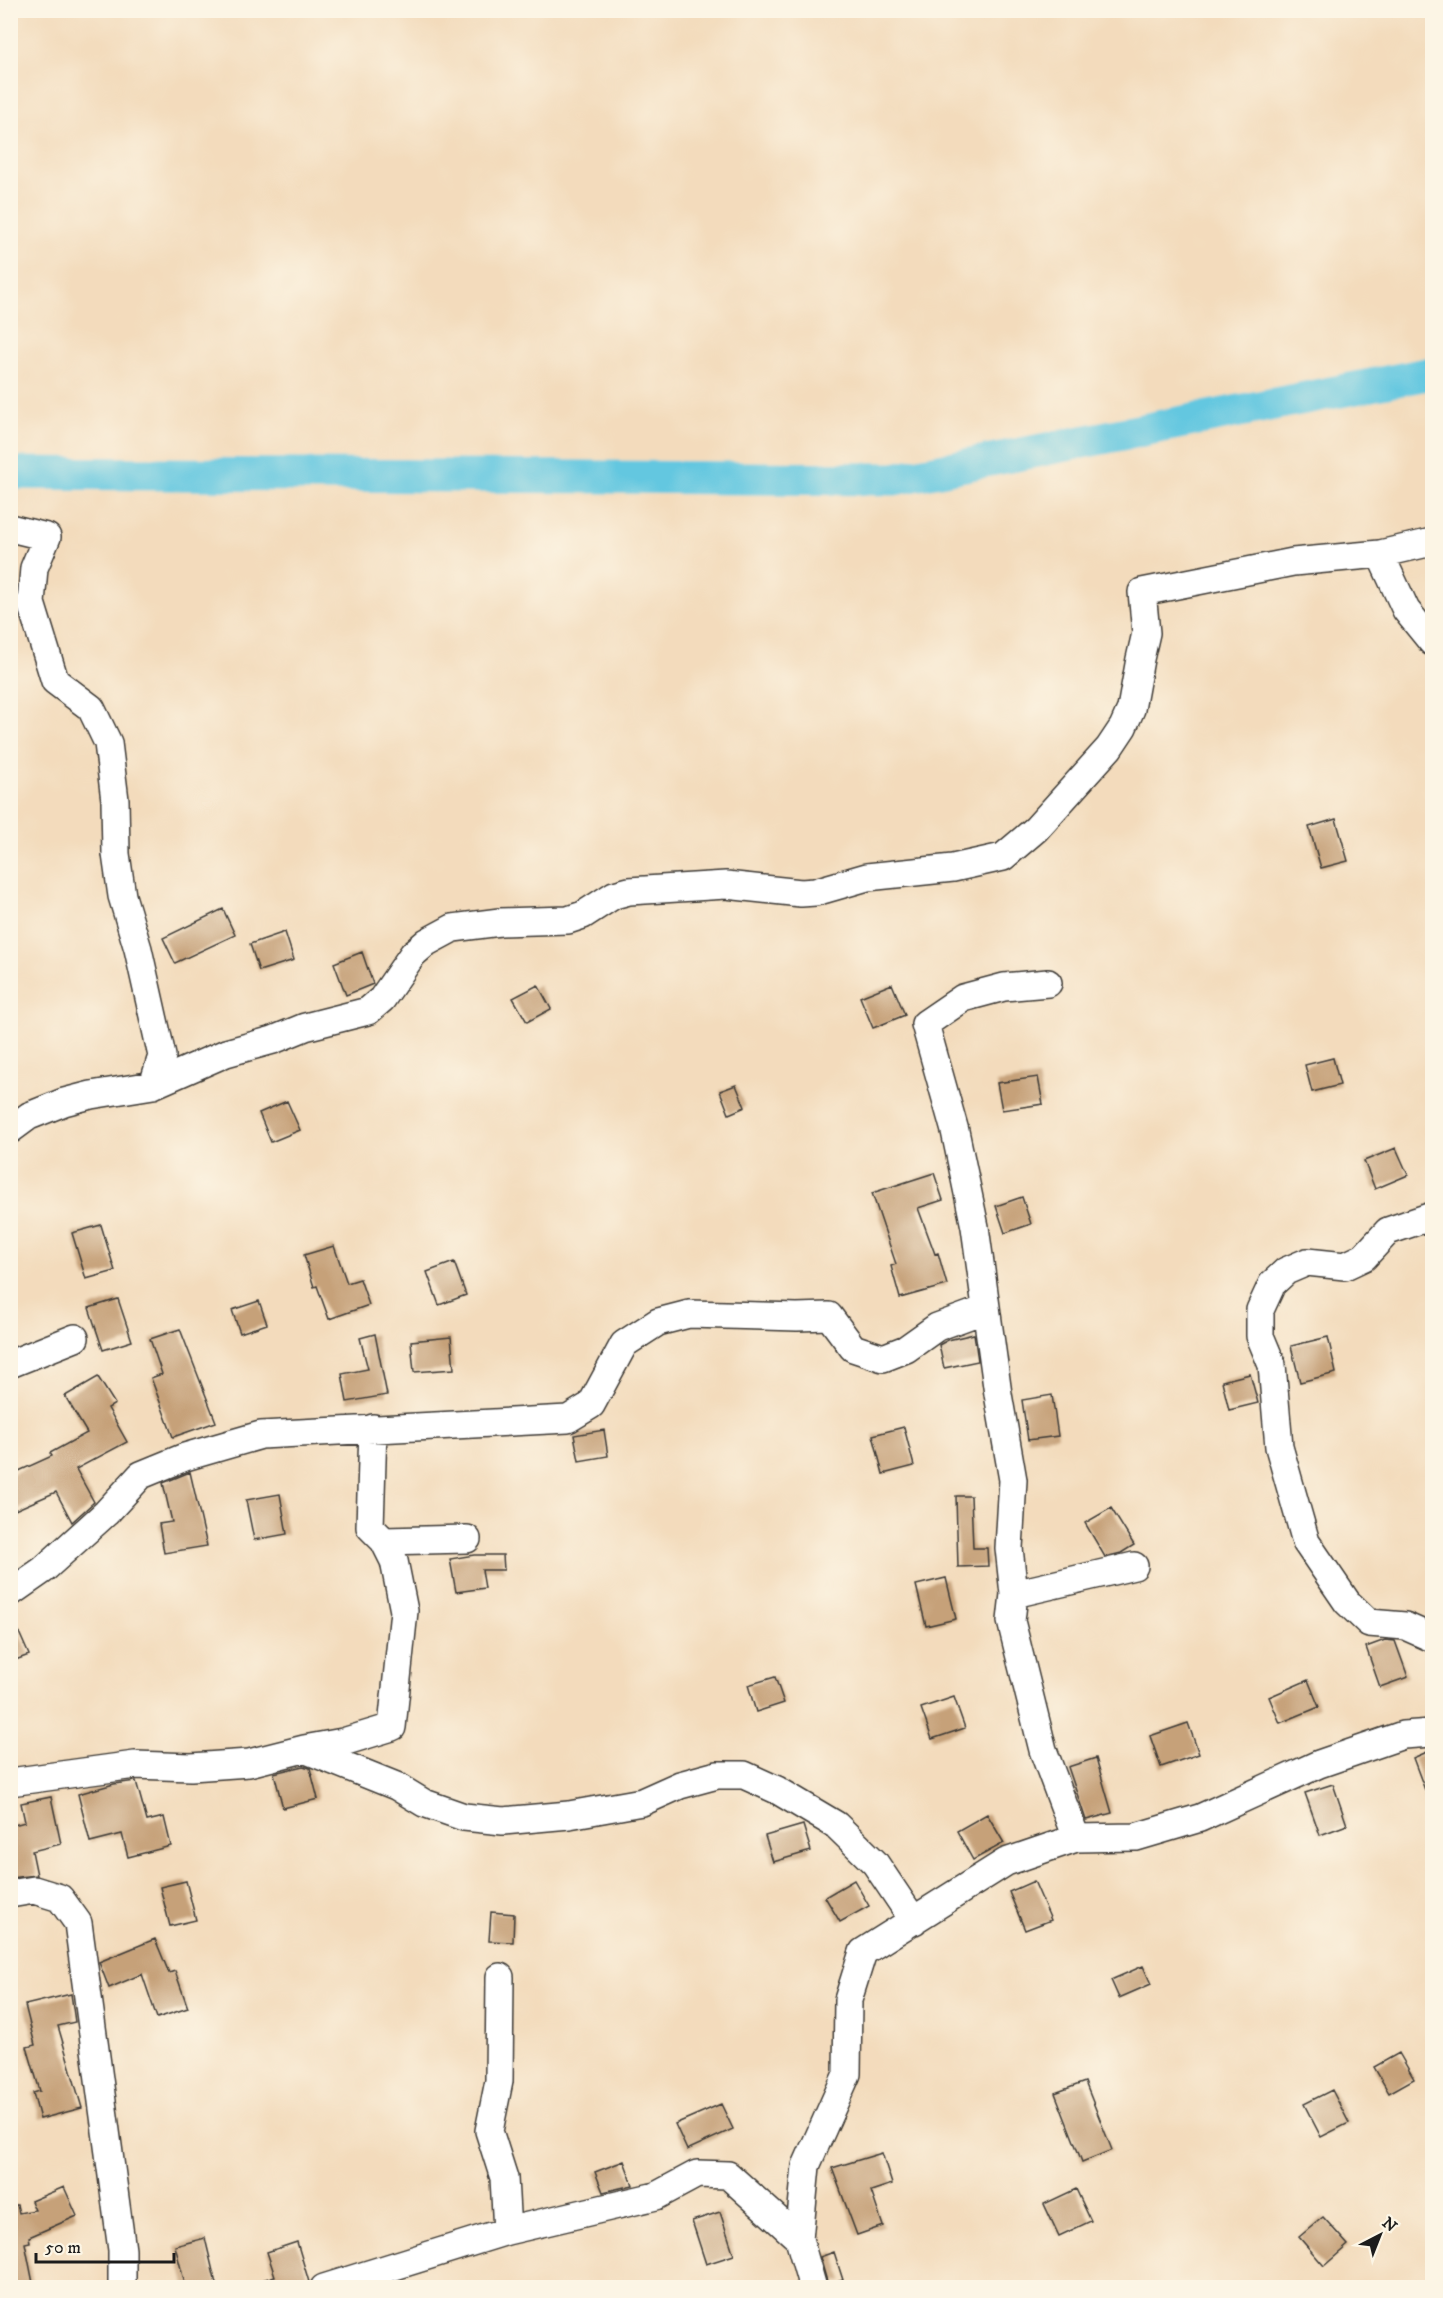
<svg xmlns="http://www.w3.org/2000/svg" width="1443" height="2298" viewBox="0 0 1443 2298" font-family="'IM FELL DW Pica',serif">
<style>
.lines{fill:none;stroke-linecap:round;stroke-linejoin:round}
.river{stroke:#63c7e0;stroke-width:33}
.building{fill:#c6a179}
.minor-casing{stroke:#3c3934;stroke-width:30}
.minor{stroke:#fff;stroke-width:27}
</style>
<rect width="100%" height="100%" fill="#fcf5e5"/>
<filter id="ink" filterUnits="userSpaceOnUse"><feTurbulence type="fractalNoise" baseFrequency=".0167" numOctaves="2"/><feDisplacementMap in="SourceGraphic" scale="12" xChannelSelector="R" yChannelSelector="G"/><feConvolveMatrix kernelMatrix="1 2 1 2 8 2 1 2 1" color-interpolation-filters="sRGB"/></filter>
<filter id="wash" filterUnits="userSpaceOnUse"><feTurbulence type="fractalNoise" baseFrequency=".008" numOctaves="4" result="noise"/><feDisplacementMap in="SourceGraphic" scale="24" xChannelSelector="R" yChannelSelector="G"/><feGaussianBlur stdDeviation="1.35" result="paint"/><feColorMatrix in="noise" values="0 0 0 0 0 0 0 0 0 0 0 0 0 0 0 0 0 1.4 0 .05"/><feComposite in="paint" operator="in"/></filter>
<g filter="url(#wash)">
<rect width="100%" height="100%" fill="#f3dbbc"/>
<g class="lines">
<path class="river" d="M 10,473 L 894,479 L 1432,373"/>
</g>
<g id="blocks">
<path class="building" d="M 1336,819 L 1348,861 L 1321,868 L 1309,827 Z
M 223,909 L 235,935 L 175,963 L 163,938 Z
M 285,932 L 294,960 L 259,971 L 250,944 Z
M 362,952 L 373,984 L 346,995 L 334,963 Z
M 892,984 L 905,1015 L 873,1028 L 860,997 Z
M 538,985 L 551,1009 L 527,1022 L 513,998 Z
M 1333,1058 L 1340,1085 L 1312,1092 L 1305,1065 Z
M 1038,1077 L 1043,1104 L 1002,1110 L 997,1083 Z
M 736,1085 L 745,1107 L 729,1114 L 720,1091 Z
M 287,1101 L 300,1130 L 271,1142 L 259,1113 Z
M 1396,1148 L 1408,1175 L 1375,1189 L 1364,1161 Z
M 934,1173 L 943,1200 L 918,1208 L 935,1254 L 938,1253 L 947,1285 L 900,1298 L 891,1266 L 896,1264 L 872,1193 Z
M 1022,1197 L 1031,1224 L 1005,1233 L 996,1206 Z
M 101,1225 L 115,1271 L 86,1279 L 72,1233 Z
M 334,1246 L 347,1283 L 360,1279 L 369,1305 L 329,1319 L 317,1286 L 314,1287 L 304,1255 Z
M 454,1262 L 466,1295 L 439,1305 L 427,1272 Z
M 118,1299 L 132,1341 L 103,1350 L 89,1308 Z
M 259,1301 L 267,1324 L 240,1333 L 232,1310 Z
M 180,1329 L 216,1422 L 173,1437 L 151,1378 L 162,1374 L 150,1339 Z
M 375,1334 L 387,1395 L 347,1402 L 342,1374 L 368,1369 L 360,1338 Z
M 974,1334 L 978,1361 L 944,1368 L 939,1345 L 948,1340 Z
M 451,1337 L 454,1369 L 414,1372 L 411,1341 Z
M 1328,1337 L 1336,1373 L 1300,1382 L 1291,1346 Z
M 1250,1374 L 1258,1403 L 1229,1410 L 1222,1381 Z
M 98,1377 L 115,1404 L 108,1408 L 127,1442 L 76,1469 L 94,1502 L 72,1522 L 56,1492 L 15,1510 L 10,1500 L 10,1475 L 52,1456 L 50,1453 L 87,1433 L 65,1396 Z
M 1052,1395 L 1058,1436 L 1028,1440 L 1022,1400 Z
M 904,1427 L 914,1466 L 883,1474 L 873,1435 Z
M 604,1430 L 608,1456 L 579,1461 L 574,1435 Z
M 190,1472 L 207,1546 L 164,1553 L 159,1524 L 172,1522 L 163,1483 Z
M 280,1494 L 287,1534 L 254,1540 L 246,1500 Z
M 956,1496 L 971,1496 L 973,1548 L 987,1548 L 988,1566 L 958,1567 Z
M 1111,1508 L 1134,1545 L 1121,1553 L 1105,1557 L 1085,1523 Z
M 474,1555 L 503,1555 L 504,1570 L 482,1570 L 485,1588 L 456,1592 L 450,1559 Z
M 946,1578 L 956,1619 L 926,1626 L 916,1585 Z
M 10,1612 L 29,1655 L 10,1662 Z
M 1385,1640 L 1395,1641 L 1408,1677 L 1380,1687 L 1366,1647 Z
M 775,1677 L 784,1703 L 756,1712 L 748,1685 Z
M 1308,1680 L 1319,1707 L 1280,1723 L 1269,1697 Z
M 954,1697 L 965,1728 L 932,1739 L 921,1708 Z
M 1188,1723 L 1199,1754 L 1161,1767 L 1150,1736 Z
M 1432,1750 L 1432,1805 L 1431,1806 L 1413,1758 Z
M 1096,1758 L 1112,1813 L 1086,1820 L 1068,1767 Z
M 303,1766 L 310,1768 L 318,1799 L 283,1808 L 274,1773 Z
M 136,1781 L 147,1821 L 164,1817 L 171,1846 L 128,1857 L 122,1834 L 90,1842 L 78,1794 L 114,1784 Z
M 1333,1784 L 1347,1825 L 1320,1835 L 1305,1793 Z
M 51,1797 L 61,1844 L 32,1851 L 37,1875 L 10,1878 L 10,1826 L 25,1822 L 21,1803 Z
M 987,1814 L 1004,1843 L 973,1860 L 957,1831 Z
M 803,1825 L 811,1851 L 773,1862 L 765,1836 Z
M 854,1880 L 869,1906 L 840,1922 L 825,1897 Z
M 186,1881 L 196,1920 L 170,1926 L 160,1887 Z
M 1034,1881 L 1051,1920 L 1025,1930 L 1009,1892 Z
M 491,1912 L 514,1914 L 513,1942 L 489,1941 Z
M 155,1939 L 169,1973 L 175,1971 L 188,2008 L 157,2018 L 142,1974 L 109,1988 L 99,1962 Z
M 1143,1966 L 1151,1984 L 1119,1998 L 1111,1980 Z
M 71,1994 L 75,2022 L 58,2026 L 82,2108 L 40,2119 L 33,2093 L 40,2091 L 27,2047 L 35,2045 L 25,2005 Z
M 1399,2053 L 1414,2079 L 1389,2093 L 1374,2067 Z
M 1085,2082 L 1112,2150 L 1082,2162 L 1055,2093 Z
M 1332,2090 L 1349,2123 L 1321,2137 L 1304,2104 Z
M 721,2104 L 733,2129 L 687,2150 L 675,2124 Z
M 882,2153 L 892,2184 L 871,2191 L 883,2226 L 857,2235 L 832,2168 Z
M 624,2161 L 633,2185 L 603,2192 L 595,2172 Z
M 64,2187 L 77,2216 L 29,2237 L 30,2242 L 25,2243 L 34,2288 L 10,2288 L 10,2205 L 17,2205 L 19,2213 L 35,2210 L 31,2201 Z
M 1076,2189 L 1091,2221 L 1059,2236 L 1044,2204 Z
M 720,2212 L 734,2255 L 706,2264 L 692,2221 Z
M 1323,2217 L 1348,2245 L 1324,2266 L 1299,2237 Z
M 205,2238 L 217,2288 L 186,2288 L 175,2246 Z
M 297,2242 L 309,2282 L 291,2288 L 249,2288 L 249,2284 L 275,2276 L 267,2252 Z
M 834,2252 L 843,2280 L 828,2285 L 820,2257 Z"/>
</g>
</g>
<g filter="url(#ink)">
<use href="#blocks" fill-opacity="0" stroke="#3c3934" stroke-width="1.5"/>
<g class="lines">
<defs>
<path id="minor" d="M 10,528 L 47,537 L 34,568 L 31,603 L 55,681 L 91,708 L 108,743 L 115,800 L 116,854 L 122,896 L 138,949 L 162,1056 L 153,1085
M 1380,554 L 1406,610 L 1432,642
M 10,1130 L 29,1116 L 64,1102 L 91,1095 L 153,1085 L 226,1053 L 273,1040 L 305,1027 L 368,1011 L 382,999 L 413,954 L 427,942 L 453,928 L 500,922 L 568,920 L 583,915 L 614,895 L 629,891 L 726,885 L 801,893 L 815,892 L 867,877 L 953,868 L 1003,857 L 1036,829 L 1109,748 L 1123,727 L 1131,709 L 1140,659 L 1146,633 L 1142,592 L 1293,562 L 1380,554 L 1432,542
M 1432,1216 L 1388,1231 L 1364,1257 L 1345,1266 L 1307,1262 L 1286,1271 L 1272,1284 L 1260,1310 L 1260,1336 L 1272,1365 L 1279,1447 L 1306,1542 L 1347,1602 L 1369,1623 L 1405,1626 L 1432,1638
M 10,1364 L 75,1338
M 384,1541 L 467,1539
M 10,1593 L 43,1570 L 106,1513 L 141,1475 L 185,1457 L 261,1435 L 568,1419 L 591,1405 L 624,1344 L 658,1322 L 689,1314 L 797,1317 L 829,1316 L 853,1348 L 883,1358 L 906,1349 L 937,1327 L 986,1309
M 1014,1594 L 1134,1566
M 304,1749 L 343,1742 L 392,1727 L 404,1611 L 394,1561 L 384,1541 L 370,1527 L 373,1428
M 10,1782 L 135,1765 L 191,1767 L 249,1763 L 304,1749 L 396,1786 L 424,1803 L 464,1817 L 503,1821 L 569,1815 L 642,1802 L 680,1785 L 717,1775 L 744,1775 L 777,1790 L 836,1825 L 875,1863 L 914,1921
M 1076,1838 L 1136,1837 L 1200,1818 L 1319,1764 L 1403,1735 L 1432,1733
M 10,1894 L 34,1890 L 60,1898 L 78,1923 L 122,2250 L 122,2288
M 500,1977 L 499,2081 L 489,2131 L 504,2178 L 507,2231
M 324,2288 L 507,2231 L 656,2196 L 697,2174 L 728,2175 L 799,2239
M 813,2288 L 799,2239 L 806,2166 L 847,2074 L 848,2000 L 863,1952 L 1006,1862 L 1076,1838 L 1043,1750 L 1011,1621 L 1014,1594 L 1009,1548 L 1013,1480 L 998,1394 L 975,1227 L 955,1131 L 925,1024 L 963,998 L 1004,987 L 1048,983"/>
</defs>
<use href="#minor" class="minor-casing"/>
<use href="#minor" class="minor"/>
</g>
</g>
<rect width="1443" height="2298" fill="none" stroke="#fcf5e5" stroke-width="36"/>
<g transform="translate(1380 2235) rotate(42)" stroke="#fcf5e5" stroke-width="4.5" paint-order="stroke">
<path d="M0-4.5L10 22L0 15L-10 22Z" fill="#1c1c1c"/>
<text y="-9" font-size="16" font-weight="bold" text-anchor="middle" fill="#1c1c1c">N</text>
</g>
<path d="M36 2253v9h138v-9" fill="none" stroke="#1c1c1c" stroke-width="3"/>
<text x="45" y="2253" font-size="18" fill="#1c1c1c" stroke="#fcf5e5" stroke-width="4.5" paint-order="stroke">50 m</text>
</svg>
